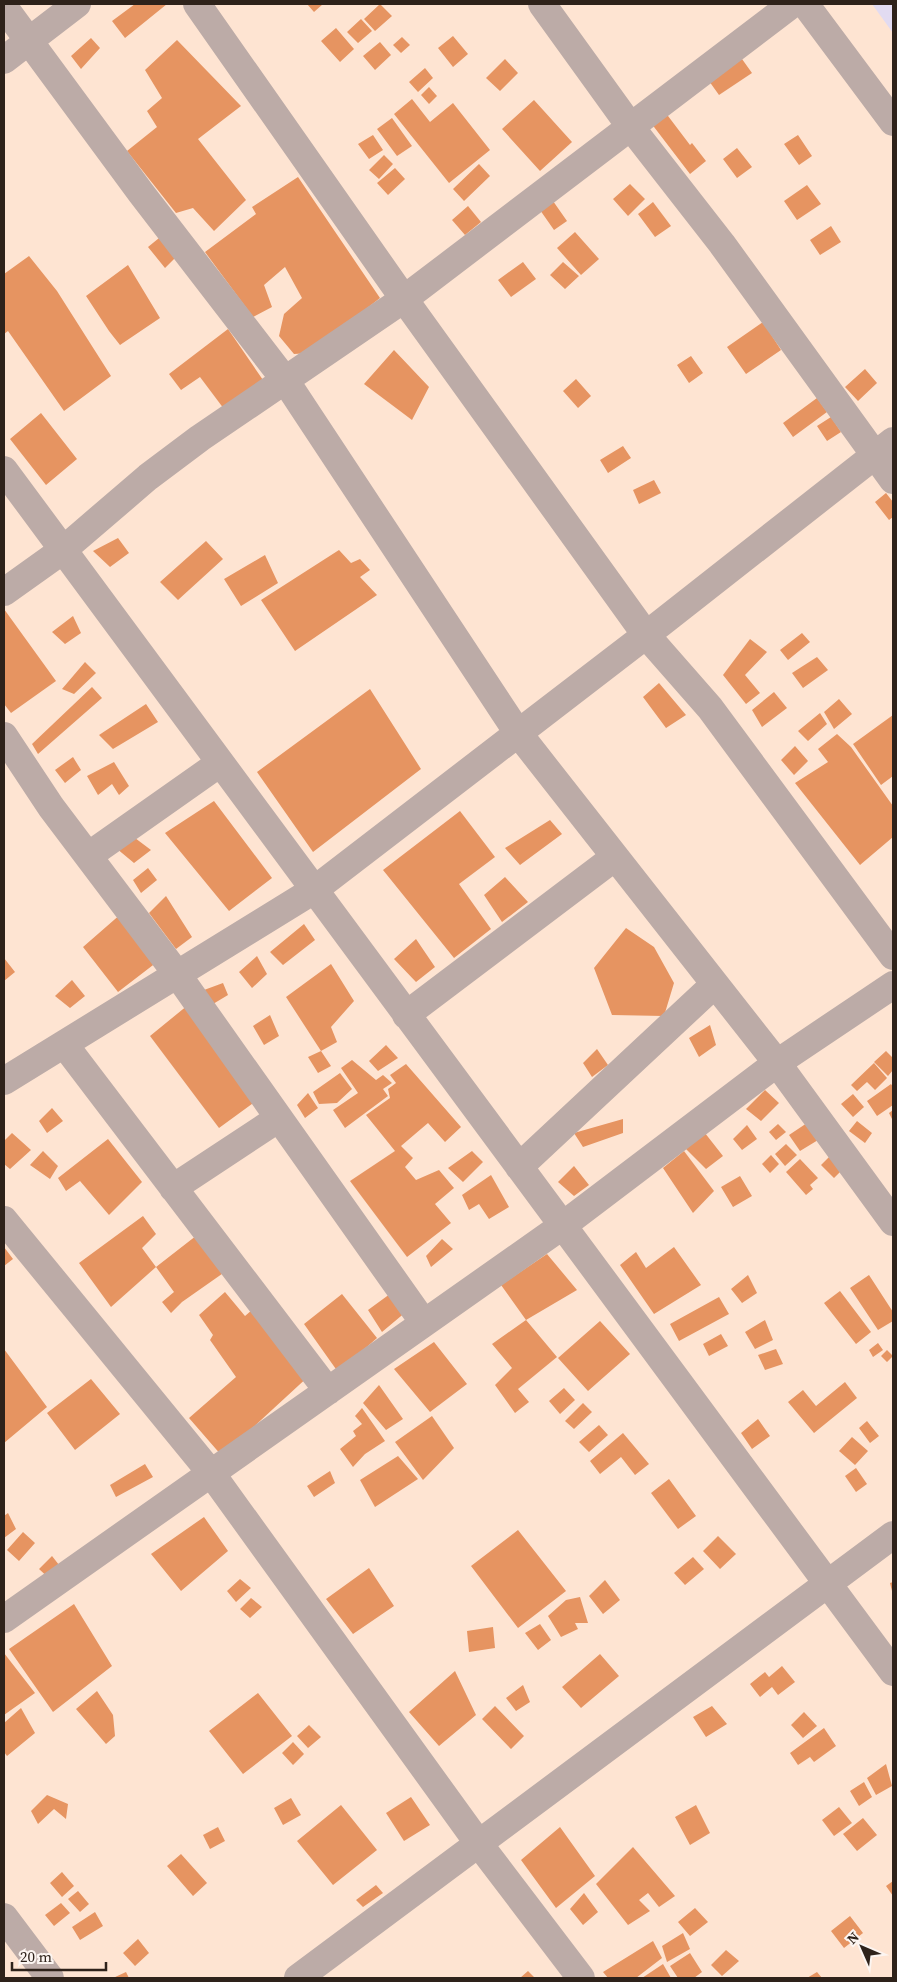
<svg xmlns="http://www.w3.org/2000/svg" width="897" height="1982" viewBox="0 0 897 1982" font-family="'Source Serif 4',serif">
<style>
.commercial{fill:#e2dbf1}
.building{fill:#e69461}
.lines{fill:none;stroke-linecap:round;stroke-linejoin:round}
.minor{stroke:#bcaba7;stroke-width:28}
</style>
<rect width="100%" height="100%" fill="#fee4d2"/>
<path class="commercial" d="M 872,4 L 893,4 L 893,33 Z"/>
<path class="building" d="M 135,4 L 167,4 L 125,38 L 112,21 Z
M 307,4 L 323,4 L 314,12 Z
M 380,4 L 392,16 L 375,31 L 364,19 Z
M 361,19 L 372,31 L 358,43 L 347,32 Z
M 336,28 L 354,49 L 340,62 L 321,41 Z
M 453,36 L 468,54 L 453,67 L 438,48 Z
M 402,37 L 410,45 L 401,53 L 393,45 Z
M 91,38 L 100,48 L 81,69 L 71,56 Z
M 177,40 L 241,106 L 198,139 L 246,200 L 214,231 L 193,208 L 176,213 L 127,151 L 157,127 L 147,111 L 162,98 L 145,70 Z
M 380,42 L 391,55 L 375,70 L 363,56 Z
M 505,59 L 518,73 L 500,91 L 486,78 Z
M 742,59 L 752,73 L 719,95 L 709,81 Z
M 425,68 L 433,78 L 418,92 L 409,82 Z
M 429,87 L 437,96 L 429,104 L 421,95 Z
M 412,99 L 430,122 L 453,103 L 490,150 L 449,183 L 394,114 Z
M 534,100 L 572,142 L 540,171 L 502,129 Z
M 665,112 L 690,145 L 692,143 L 706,161 L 690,174 L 651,123 Z
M 392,118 L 412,146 L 397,156 L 377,129 Z
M 373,135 L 383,150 L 369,159 L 358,144 Z
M 798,135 L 812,156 L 799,165 L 784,144 Z
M 737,148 L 752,167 L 737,178 L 723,159 Z
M 384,155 L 393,164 L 379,179 L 369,170 Z
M 479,164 L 490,176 L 464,201 L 453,189 Z
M 395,168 L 405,179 L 388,195 L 377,183 Z
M 298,177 L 380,298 L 310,353 L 294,354 L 279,336 L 284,314 L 302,298 L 285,267 L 264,285 L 272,307 L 253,317 L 205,252 L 256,214 L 252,207 Z
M 630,184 L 645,199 L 628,216 L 613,199 Z
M 807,185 L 821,204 L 797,220 L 784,201 Z
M 553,201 L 567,221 L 554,230 L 540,210 Z
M 653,202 L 671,226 L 655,237 L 638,214 Z
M 468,206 L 481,222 L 465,235 L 452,220 Z
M 831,226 L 841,242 L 820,255 L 810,240 Z
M 575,232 L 599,259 L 581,275 L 557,248 Z
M 164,234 L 176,257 L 165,268 L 148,247 Z
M 29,256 L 57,291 L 111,376 L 64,411 L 8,331 L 4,334 L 4,274 Z
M 523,262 L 536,279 L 511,297 L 498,280 Z
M 563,262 L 579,276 L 565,289 L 550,275 Z
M 128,265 L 160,318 L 120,345 L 109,331 L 86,296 Z
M 763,322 L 781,350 L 746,374 L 727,347 Z
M 228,329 L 263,380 L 227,413 L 200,377 L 181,390 L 169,374 Z
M 394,350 L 429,387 L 412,420 L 364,384 Z
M 691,356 L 703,373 L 689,383 L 677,365 Z
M 865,369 L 877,383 L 858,401 L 845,387 Z
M 576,379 L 591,396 L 578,408 L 563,391 Z
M 817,398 L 827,412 L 793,437 L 783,423 Z
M 41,413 L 77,459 L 46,485 L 10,439 Z
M 831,417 L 841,432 L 827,441 L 817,426 Z
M 623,446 L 631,458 L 608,473 L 600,460 Z
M 654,480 L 661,493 L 639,504 L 633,490 Z
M 886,493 L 893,502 L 893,517 L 889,520 L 875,502 Z
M 118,538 L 129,553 L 110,567 L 93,551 Z
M 206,541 L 223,559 L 178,600 L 160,582 Z
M 339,550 L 351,563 L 360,559 L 370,570 L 360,577 L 377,595 L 295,651 L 261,600 Z
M 265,555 L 278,583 L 241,606 L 224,579 Z
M 4,609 L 56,681 L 11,713 L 4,704 Z
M 73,616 L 81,633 L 65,644 L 52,632 Z
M 802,633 L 810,642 L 788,660 L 780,650 Z
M 750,639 L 767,652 L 745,675 L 760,693 L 746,704 L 723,675 Z
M 817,657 L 828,670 L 803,688 L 792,673 Z
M 85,662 L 96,673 L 74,694 L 62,689 Z
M 659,683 L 686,715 L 666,728 L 643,697 Z
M 92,687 L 102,698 L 38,754 L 32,744 Z
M 370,689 L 421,769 L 313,852 L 257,772 Z
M 774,692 L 787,708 L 762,727 L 752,710 Z
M 839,699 L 852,714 L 834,729 L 824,712 Z
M 146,704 L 158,722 L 113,749 L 99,735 Z
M 820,713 L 827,724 L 808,741 L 798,731 Z
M 893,715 L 893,776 L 881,785 L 853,744 Z
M 837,734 L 851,747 L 893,806 L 893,837 L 860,865 L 795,783 L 828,762 L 818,749 Z
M 795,746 L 808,761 L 794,775 L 781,760 Z
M 73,757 L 81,770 L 65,783 L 55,770 Z
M 114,762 L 129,786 L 119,795 L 112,784 L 98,795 L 87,776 Z
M 214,801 L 272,878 L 229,911 L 165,833 Z
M 460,811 L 495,857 L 459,884 L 491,929 L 454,958 L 383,870 Z
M 550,820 L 562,834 L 520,865 L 505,848 Z
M 131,835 L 151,850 L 134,863 L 116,848 Z
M 148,868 L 157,880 L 141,893 L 133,880 Z
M 505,877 L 528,902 L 502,922 L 484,895 Z
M 166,896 L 192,937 L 176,949 L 149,913 Z
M 122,913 L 157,962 L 118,992 L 83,947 Z
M 304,924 L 315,940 L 283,965 L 270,952 Z
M 626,928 L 654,947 L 674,983 L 664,1016 L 612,1015 L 594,968 Z
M 416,939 L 435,967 L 416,982 L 394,959 Z
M 257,956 L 267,974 L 252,988 L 239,972 Z
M 4,958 L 15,972 L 4,981 Z
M 331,964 L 354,1001 L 331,1027 L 337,1042 L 321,1051 L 331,1066 L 318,1073 L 308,1057 L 321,1051 L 286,997 Z
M 72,980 L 85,996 L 70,1008 L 55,996 Z
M 223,983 L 228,995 L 213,1004 L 204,990 Z
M 188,1005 L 256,1101 L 219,1128 L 150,1036 Z
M 270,1015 L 279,1036 L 264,1045 L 253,1026 Z
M 710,1025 L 716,1045 L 699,1057 L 689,1038 Z
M 386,1045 L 398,1058 L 378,1071 L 369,1061 Z
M 597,1049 L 608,1065 L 592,1077 L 583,1063 Z
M 886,1051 L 893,1058 L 893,1070 L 888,1076 L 874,1062 Z
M 352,1060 L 376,1080 L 383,1075 L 392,1083 L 383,1089 L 388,1096 L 345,1128 L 333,1110 L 358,1093 L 341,1068 Z
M 874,1063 L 887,1078 L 875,1090 L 867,1082 L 857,1091 L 851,1085 Z
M 406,1064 L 461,1127 L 445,1142 L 428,1123 L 401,1146 L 413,1158 L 405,1167 L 416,1180 L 439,1170 L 454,1188 L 435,1204 L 451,1223 L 407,1257 L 350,1181 L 395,1151 L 366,1115 L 390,1098 L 388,1089 L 396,1083 L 390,1075 Z
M 340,1073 L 352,1089 L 337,1103 L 319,1104 L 313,1092 Z
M 891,1084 L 893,1087 L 893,1105 L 877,1116 L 867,1101 Z
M 765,1090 L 779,1103 L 761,1121 L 746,1109 Z
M 308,1093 L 318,1108 L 305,1118 L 297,1105 Z
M 853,1094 L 864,1107 L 853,1117 L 841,1104 Z
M 52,1108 L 63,1121 L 47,1133 L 39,1121 Z
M 893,1110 L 893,1121 L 889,1113 Z
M 623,1119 L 623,1133 L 583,1147 L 574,1133 Z
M 810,1121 L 823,1137 L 800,1151 L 789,1135 Z
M 857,1121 L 872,1133 L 865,1143 L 849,1131 Z
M 778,1124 L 786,1132 L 776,1140 L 769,1132 Z
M 747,1125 L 757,1139 L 742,1150 L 733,1139 Z
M 701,1128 L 723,1156 L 706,1169 L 682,1145 Z
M 12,1133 L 31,1150 L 10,1169 L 4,1164 L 4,1141 Z
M 108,1139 L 142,1182 L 109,1215 L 80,1181 L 66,1191 L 58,1178 Z
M 786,1144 L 797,1155 L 785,1166 L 775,1154 Z
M 43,1151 L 58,1166 L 50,1179 L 30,1165 Z
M 472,1151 L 483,1162 L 463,1182 L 448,1168 Z
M 684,1151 L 714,1191 L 693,1213 L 663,1168 Z
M 771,1155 L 779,1164 L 770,1173 L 762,1164 Z
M 831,1155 L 845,1167 L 834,1178 L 821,1165 Z
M 800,1159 L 818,1178 L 810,1185 L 813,1189 L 806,1195 L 786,1172 Z
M 574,1166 L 589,1185 L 574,1196 L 558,1182 Z
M 491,1175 L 509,1207 L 489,1219 L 479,1204 L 469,1210 L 462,1195 Z
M 740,1176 L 752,1196 L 733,1207 L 721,1187 Z
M 143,1216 L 156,1234 L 142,1248 L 156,1267 L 201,1232 L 229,1269 L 182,1302 L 171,1313 L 162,1302 L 174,1292 L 156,1267 L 111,1307 L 79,1263 Z
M 442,1239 L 453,1249 L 431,1267 L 426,1256 Z
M 4,1247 L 13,1259 L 4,1266 Z
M 674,1247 L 701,1285 L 654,1314 L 620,1265 L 636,1252 L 646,1268 Z
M 547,1254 L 577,1290 L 526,1320 L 501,1285 Z
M 748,1275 L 757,1293 L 742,1303 L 731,1289 Z
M 869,1275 L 893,1312 L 893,1321 L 878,1330 L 850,1288 Z
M 394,1291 L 407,1311 L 382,1332 L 368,1310 Z
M 840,1291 L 871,1332 L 856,1344 L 824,1303 Z
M 225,1292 L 245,1316 L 259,1304 L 311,1374 L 222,1456 L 189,1418 L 236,1377 L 210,1340 L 213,1335 L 199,1315 Z
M 342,1294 L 377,1338 L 338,1372 L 304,1324 Z
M 719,1297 L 729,1314 L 679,1341 L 670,1324 Z
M 526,1320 L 557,1357 L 518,1389 L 529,1402 L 515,1413 L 495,1385 L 512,1368 L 492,1344 Z
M 765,1320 L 773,1340 L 755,1349 L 745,1332 Z
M 600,1321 L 630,1354 L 588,1391 L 558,1358 Z
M 721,1334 L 728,1346 L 709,1356 L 703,1344 Z
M 434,1342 L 467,1384 L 430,1412 L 394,1369 Z
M 878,1343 L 883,1350 L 873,1357 L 869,1350 Z
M 4,1349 L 47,1407 L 4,1443 Z
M 776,1349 L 783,1364 L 765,1370 L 758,1355 Z
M 887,1350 L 893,1356 L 887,1362 L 881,1356 Z
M 91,1379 L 120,1414 L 75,1450 L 47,1413 Z
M 845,1382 L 857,1398 L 814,1433 L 788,1402 L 803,1390 L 816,1406 Z
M 379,1385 L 403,1419 L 386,1430 L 363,1403 Z
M 564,1388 L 575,1400 L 560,1414 L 549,1401 Z
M 583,1403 L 592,1412 L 574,1429 L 565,1421 Z
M 362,1408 L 385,1441 L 365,1454 L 353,1467 L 340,1449 L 356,1436 L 353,1431 L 362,1424 L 355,1416 Z
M 432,1416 L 454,1448 L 423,1480 L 395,1442 Z
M 758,1419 L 770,1436 L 752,1449 L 741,1433 Z
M 867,1421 L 879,1436 L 870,1443 L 859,1428 Z
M 599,1425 L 608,1435 L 589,1452 L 579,1442 Z
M 623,1433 L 649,1464 L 635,1475 L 621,1457 L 600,1474 L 590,1461 Z
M 852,1437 L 868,1451 L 855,1465 L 839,1451 Z
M 398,1456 L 418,1479 L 375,1507 L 360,1480 Z
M 145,1464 L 153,1477 L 116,1497 L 110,1485 Z
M 856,1468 L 867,1484 L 856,1492 L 845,1476 Z
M 330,1471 L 335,1483 L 314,1497 L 307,1486 Z
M 669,1479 L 696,1516 L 678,1529 L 651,1493 Z
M 8,1513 L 16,1529 L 4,1538 L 4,1516 Z
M 204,1517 L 228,1551 L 181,1591 L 151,1554 Z
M 518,1530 L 566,1591 L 518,1628 L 471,1566 Z
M 23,1532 L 35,1543 L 19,1561 L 7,1550 Z
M 718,1536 L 736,1554 L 720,1569 L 703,1551 Z
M 52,1556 L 63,1570 L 52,1581 L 39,1569 Z
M 693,1557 L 704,1569 L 685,1585 L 674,1573 Z
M 369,1568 L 394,1606 L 353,1634 L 326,1599 Z
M 240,1579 L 251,1588 L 236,1602 L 227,1591 Z
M 605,1580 L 620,1600 L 603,1614 L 589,1596 Z
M 893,1582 L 893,1595 L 890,1583 Z
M 580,1597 L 588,1623 L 575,1623 L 578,1629 L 561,1637 L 548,1616 L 566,1600 Z
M 251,1598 L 262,1607 L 250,1618 L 240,1609 Z
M 74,1604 L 112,1666 L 53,1712 L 9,1649 Z
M 540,1624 L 551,1640 L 538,1650 L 525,1633 Z
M 493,1627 L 495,1648 L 469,1652 L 467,1631 Z
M 4,1653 L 35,1693 L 4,1715 Z
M 600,1654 L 619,1676 L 581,1708 L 562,1687 Z
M 782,1666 L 795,1682 L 778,1695 L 772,1687 L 760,1697 L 750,1684 L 765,1672 L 769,1677 Z
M 455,1671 L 476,1715 L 439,1746 L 409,1712 Z
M 523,1685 L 530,1702 L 516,1711 L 506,1698 Z
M 97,1691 L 113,1715 L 115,1736 L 106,1744 L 76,1709 Z
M 258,1693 L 292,1736 L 243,1774 L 209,1731 Z
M 495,1706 L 524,1736 L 511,1749 L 482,1719 Z
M 712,1706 L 727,1724 L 706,1737 L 693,1717 Z
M 21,1708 L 35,1733 L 7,1756 L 4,1752 L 4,1723 Z
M 804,1712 L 817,1726 L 803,1738 L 791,1725 Z
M 309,1725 L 321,1737 L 308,1748 L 297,1736 Z
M 824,1728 L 836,1746 L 814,1762 L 810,1757 L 798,1765 L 790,1753 Z
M 293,1742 L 304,1754 L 293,1765 L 282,1753 Z
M 886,1764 L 892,1786 L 876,1795 L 867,1778 Z
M 864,1782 L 872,1797 L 859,1806 L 850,1791 Z
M 47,1795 L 68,1804 L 66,1819 L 54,1809 L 38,1824 L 31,1811 Z
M 411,1797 L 430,1825 L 404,1841 L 386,1813 Z
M 291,1798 L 301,1815 L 283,1825 L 274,1808 Z
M 341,1805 L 377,1850 L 333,1885 L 297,1841 Z
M 696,1805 L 710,1833 L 690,1845 L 675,1817 Z
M 839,1807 L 852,1823 L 834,1836 L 822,1820 Z
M 863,1818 L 877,1835 L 857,1851 L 843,1834 Z
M 218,1827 L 225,1841 L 210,1849 L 203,1835 Z
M 560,1827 L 595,1876 L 556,1908 L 521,1860 Z
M 633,1847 L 675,1896 L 659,1907 L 648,1893 L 639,1900 L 650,1911 L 628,1925 L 596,1884 Z
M 181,1854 L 207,1883 L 193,1896 L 167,1866 Z
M 62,1872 L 74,1886 L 62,1897 L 50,1883 Z
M 893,1881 L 893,1896 L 886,1886 Z
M 376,1885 L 383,1893 L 363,1907 L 356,1900 Z
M 78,1891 L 89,1904 L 80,1912 L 68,1899 Z
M 584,1893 L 598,1912 L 583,1925 L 570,1909 Z
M 61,1903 L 70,1913 L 54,1926 L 45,1915 Z
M 695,1908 L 708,1922 L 690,1936 L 678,1922 Z
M 95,1912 L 103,1926 L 80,1940 L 72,1927 Z
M 850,1916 L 863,1933 L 844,1948 L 831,1931 Z
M 683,1933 L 690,1949 L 667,1962 L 662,1946 Z
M 138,1939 L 149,1953 L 135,1966 L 123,1953 Z
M 653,1941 L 662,1958 L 636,1978 L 608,1978 L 603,1972 Z
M 726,1950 L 739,1961 L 722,1976 L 711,1965 Z
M 690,1953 L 702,1972 L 694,1978 L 678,1978 L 670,1966 Z
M 663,1964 L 671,1978 L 642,1978 Z
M 528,1971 L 535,1978 L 520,1978 Z
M 126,1972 L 129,1978 L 113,1978 Z
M 817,1972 L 822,1978 L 807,1978 Z"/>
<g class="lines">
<path class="minor" d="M 197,4 L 404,299 L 646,635 L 710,708 L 893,956
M 542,4 L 630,126 L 722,244 L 893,480
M 805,4 L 893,122
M 4,7 L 141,193 L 285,380 L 518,733 L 777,1063 L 893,1222
M 4,60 L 77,4
M 4,470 L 893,1672
M 4,592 L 63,550 L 148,477 L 200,438 L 404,299 L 792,4
M 4,736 L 51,807 L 177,974 L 424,1323
M 88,856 L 220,763
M 406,1015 L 615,857
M 64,1044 L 328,1391
M 4,1081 L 314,890 L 646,635 L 893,441
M 519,1167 L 715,984
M 173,1188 L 279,1118
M 4,1220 L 211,1473 L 479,1844 L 581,1978
M 4,1619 L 562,1226 L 777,1063 L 893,985
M 4,1917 L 50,1978
M 298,1978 L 893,1535"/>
</g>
<rect width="897" height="1982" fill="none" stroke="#2e221a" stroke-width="10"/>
<g transform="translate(862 1947) rotate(315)" stroke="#fcf5f1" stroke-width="4" paint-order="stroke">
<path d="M0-4L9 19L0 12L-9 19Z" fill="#2e221a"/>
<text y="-8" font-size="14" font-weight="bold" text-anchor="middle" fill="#2e221a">N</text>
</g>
<path d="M12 1962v8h94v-8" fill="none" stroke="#2e221a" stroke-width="2.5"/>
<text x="20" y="1962" font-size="15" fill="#2e221a" stroke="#fcf5f1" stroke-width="4" paint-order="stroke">20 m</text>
</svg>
